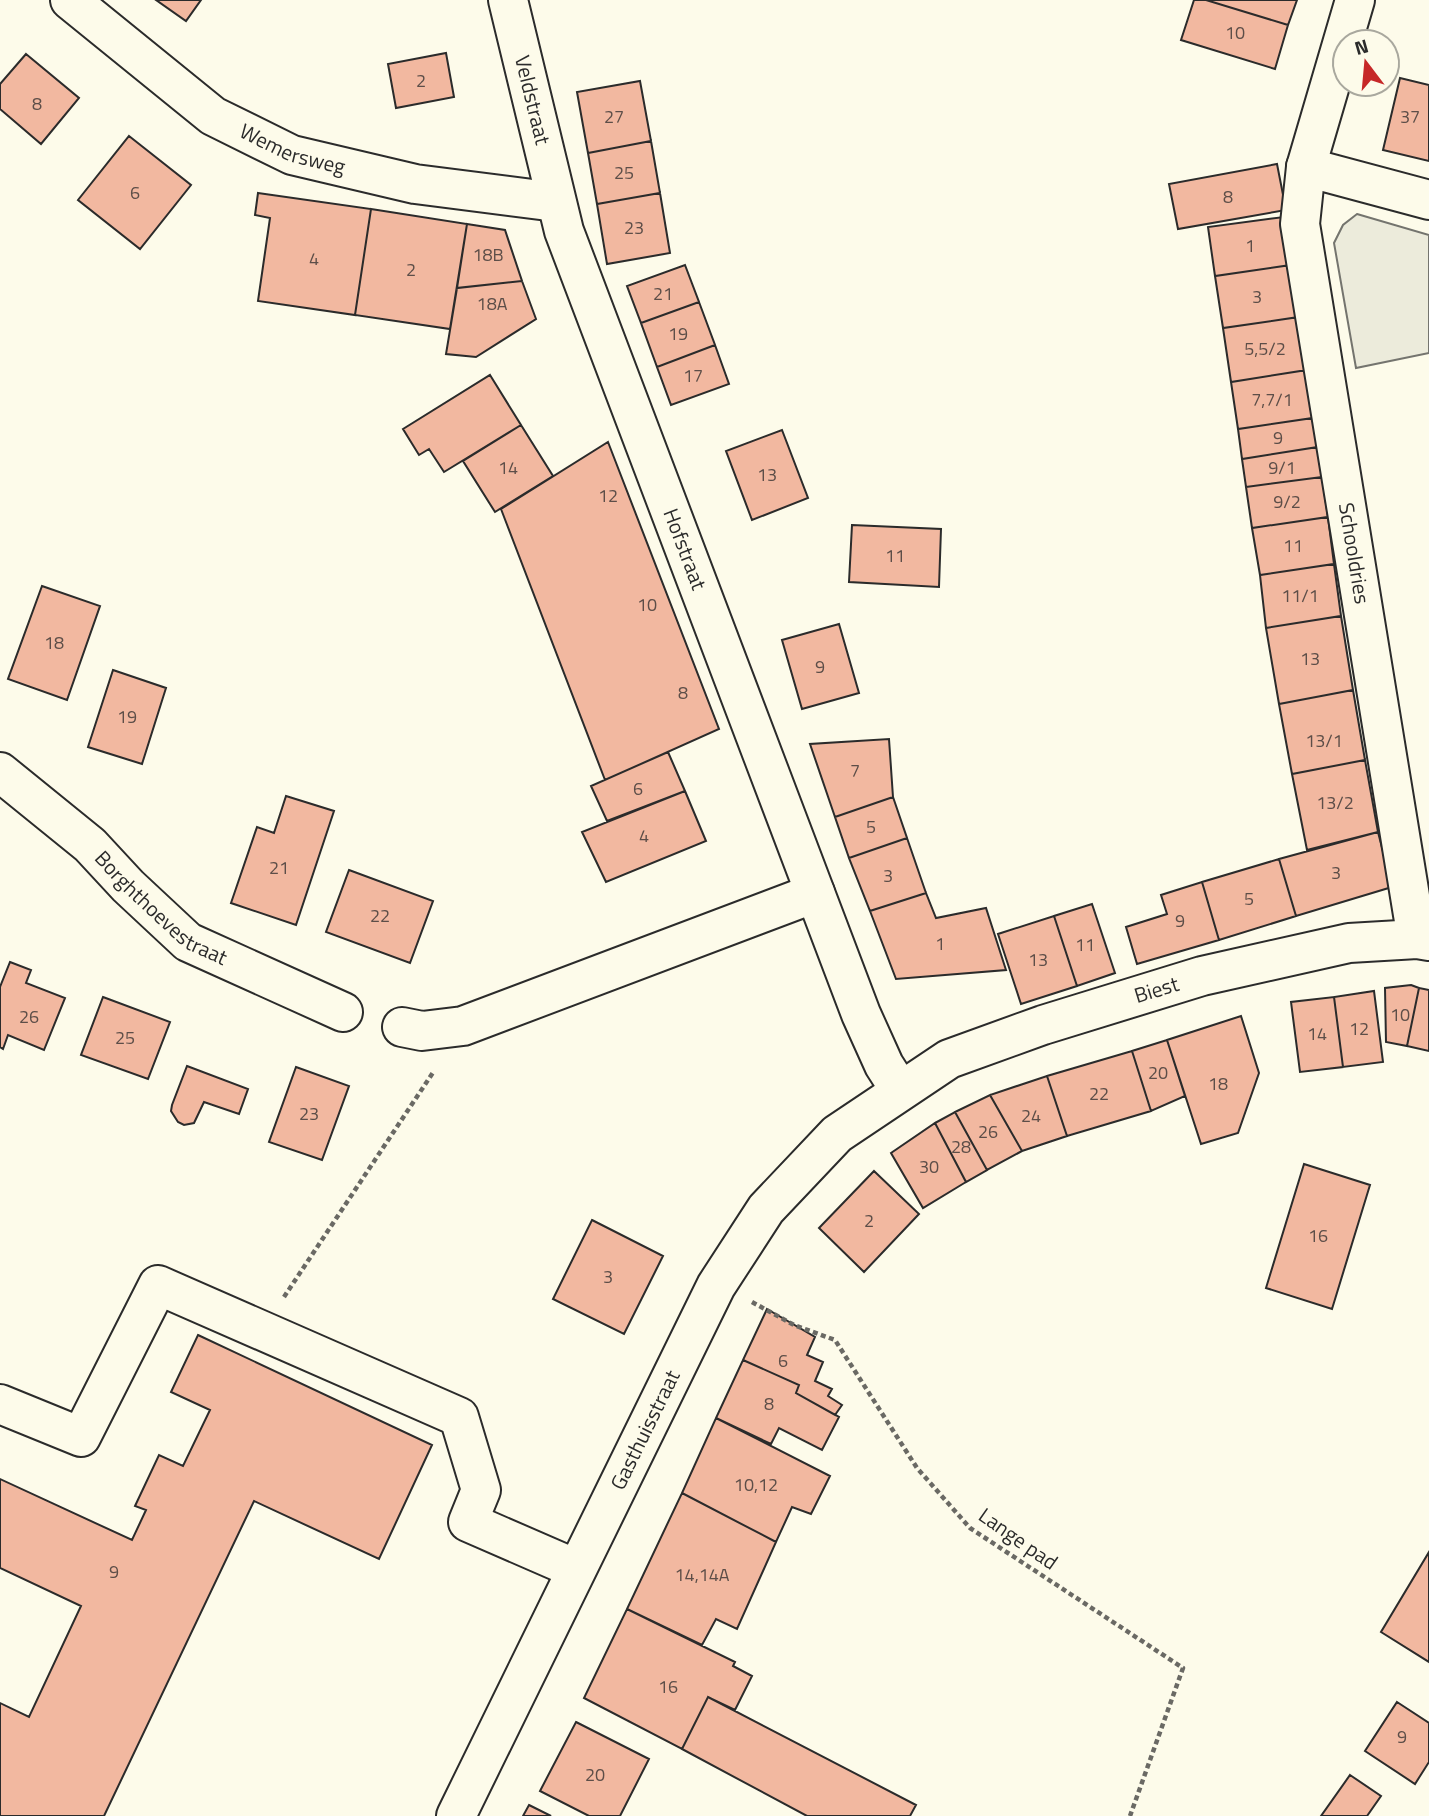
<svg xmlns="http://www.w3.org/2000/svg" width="1429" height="1816" viewBox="0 0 1429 1816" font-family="'Titillium Web',sans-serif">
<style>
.green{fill:#ecebdb;stroke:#74746e;stroke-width:2}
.building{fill:#f2b8a0;stroke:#2b2b2b;stroke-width:2}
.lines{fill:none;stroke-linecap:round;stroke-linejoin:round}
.minor-casing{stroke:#2b2b2b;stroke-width:42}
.major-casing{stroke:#2b2b2b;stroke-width:42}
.path{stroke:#6a6964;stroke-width:4.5;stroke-dasharray:5 3.5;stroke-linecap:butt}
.minor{stroke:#fdfbea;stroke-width:38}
.major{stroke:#fdfbea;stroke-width:38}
.labels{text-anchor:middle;stroke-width:5;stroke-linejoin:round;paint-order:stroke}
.number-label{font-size:18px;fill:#5d4e48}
.street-label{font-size:21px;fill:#2b2b2b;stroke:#fdfbea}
</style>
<rect width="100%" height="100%" fill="#fdfbea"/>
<path class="green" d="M 1357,214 L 1429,235 L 1429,353 L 1356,368 L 1334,243 L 1343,225 Z"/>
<path class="building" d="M 156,0 L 201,0 L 186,21 Z
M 1194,0 L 1206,0 L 1288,25 L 1275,69 L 1181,40 Z
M 1206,0 L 1297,0 L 1288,25 Z
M 446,53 L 454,97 L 396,108 L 388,64 Z
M 26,54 L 79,98 L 41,144 L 0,109 L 0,84 Z
M 1400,78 L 1429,85 L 1429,161 L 1383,150 Z
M 640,81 L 651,141 L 588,153 L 577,92 Z
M 129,136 L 191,185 L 140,249 L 78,200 Z
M 651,141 L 660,193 L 597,204 L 588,153 Z
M 1277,164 L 1286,210 L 1178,229 L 1169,184 Z
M 258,193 L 371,209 L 355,315 L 258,301 L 270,218 L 255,215 Z
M 660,193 L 670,253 L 607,264 L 597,204 Z
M 371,209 L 467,224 L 450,329 L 355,315 Z
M 1284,217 L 1291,265 L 1215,276 L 1208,227 Z
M 467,224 L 505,230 L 522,281 L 457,288 Z
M 685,265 L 699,302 L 641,323 L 627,286 Z
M 1291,265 L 1299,317 L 1223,328 L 1215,276 Z
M 522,281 L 536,319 L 476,357 L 446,354 L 457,288 Z
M 699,302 L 715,345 L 657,367 L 641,323 Z
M 1299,317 L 1307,370 L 1231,382 L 1223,328 Z
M 715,345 L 729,384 L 671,405 L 657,367 Z
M 1307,370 L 1313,418 L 1238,429 L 1231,382 Z
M 490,375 L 521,425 L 444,472 L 429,449 L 419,455 L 403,429 Z
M 1313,418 L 1318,447 L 1242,459 L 1238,429 Z
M 521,425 L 553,476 L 495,512 L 463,461 Z
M 782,430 L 808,498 L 752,520 L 726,451 Z
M 608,442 L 719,729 L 605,780 L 501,509 Z
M 1318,447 L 1322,477 L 1246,487 L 1242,459 Z
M 1322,477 L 1328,517 L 1252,528 L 1246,487 Z
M 1328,517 L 1334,564 L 1260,575 L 1252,528 Z
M 852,525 L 941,529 L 939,587 L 849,582 Z
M 1334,564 L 1341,616 L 1266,628 L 1260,575 Z
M 42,586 L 100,606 L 67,700 L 8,679 Z
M 1341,616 L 1353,690 L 1279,704 L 1266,628 Z
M 839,624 L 859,693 L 802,709 L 782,640 Z
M 113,670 L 166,688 L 142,764 L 88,747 Z
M 1353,690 L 1365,760 L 1292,774 L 1279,704 Z
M 889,739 L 893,797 L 835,817 L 810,744 Z
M 668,752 L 685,791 L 607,821 L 591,786 Z
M 1365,760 L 1378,832 L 1307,850 L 1292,774 Z
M 685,791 L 706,841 L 606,882 L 582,832 Z
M 286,796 L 334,811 L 296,925 L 231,903 L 257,827 L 274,833 Z
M 893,797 L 907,838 L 849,858 L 835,817 Z
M 1378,832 L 1392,887 L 1296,916 L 1279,859 Z
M 907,838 L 926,893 L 870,911 L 849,858 Z
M 1279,859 L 1296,916 L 1219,940 L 1202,882 Z
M 349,870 L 433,901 L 410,963 L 326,932 Z
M 1202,882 L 1219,940 L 1137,964 L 1126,927 L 1167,914 L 1161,895 Z
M 926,893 L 936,918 L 986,908 L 1006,970 L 896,979 L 870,911 Z
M 1092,904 L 1115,973 L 1077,986 L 1054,916 Z
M 1054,916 L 1077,986 L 1021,1004 L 998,934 Z
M 10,962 L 31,970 L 26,983 L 65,998 L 44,1050 L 8,1035 L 3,1049 L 0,1047 L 0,987 Z
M 1411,985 L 1419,988 L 1407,1046 L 1386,1042 L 1385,988 Z
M 1419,988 L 1429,990 L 1429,1051 L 1407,1046 Z
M 1374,991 L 1383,1062 L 1343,1067 L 1334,997 Z
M 103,997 L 170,1022 L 148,1079 L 81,1055 Z
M 1334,997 L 1343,1067 L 1300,1072 L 1291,1002 Z
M 1241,1016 L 1259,1073 L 1238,1133 L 1201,1144 L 1167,1040 Z
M 1167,1040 L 1185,1096 L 1151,1111 L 1132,1051 Z
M 1132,1051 L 1151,1111 L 1067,1136 L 1047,1076 Z
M 187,1066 L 248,1089 L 239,1114 L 204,1102 L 194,1123 L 184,1125 L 178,1122 L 171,1111 L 172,1105 Z
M 296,1067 L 349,1086 L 322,1160 L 269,1142 Z
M 1047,1076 L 1067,1136 L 1022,1151 L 990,1095 Z
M 990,1095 L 1022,1151 L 987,1170 L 955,1112 Z
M 955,1112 L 987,1170 L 966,1182 L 935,1123 Z
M 935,1123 L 966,1182 L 923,1208 L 891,1153 Z
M 1304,1164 L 1370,1185 L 1332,1309 L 1266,1288 Z
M 874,1171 L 919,1214 L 864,1272 L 819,1228 Z
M 592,1220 L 663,1256 L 624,1334 L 553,1299 Z
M 767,1309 L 815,1337 L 807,1355 L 823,1362 L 815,1381 L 832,1389 L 828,1396 L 842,1405 L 835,1415 L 796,1393 L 799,1385 L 743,1360 Z
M 198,1335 L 432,1445 L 379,1559 L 254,1501 L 104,1816 L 0,1816 L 0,1703 L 29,1717 L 81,1606 L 0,1568 L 0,1479 L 132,1540 L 146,1510 L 135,1506 L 159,1455 L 183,1466 L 210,1410 L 171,1392 Z
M 743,1360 L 799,1385 L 796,1393 L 839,1417 L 822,1450 L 779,1428 L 771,1444 L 716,1418 Z
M 716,1418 L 830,1476 L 811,1514 L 792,1507 L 776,1542 L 682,1493 Z
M 682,1493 L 776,1542 L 737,1629 L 716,1619 L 702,1645 L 627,1609 Z
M 1429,1552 L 1429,1662 L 1381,1632 Z
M 627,1609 L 735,1662 L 733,1666 L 752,1676 L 735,1710 L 708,1697 L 682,1749 L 584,1698 Z
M 708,1697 L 916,1805 L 910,1816 L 807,1816 L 682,1749 Z
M 1397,1702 L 1429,1723 L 1429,1762 L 1415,1784 L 1365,1751 Z
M 576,1722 L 649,1759 L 620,1816 L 589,1816 L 540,1791 Z
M 1350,1775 L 1381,1796 L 1367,1816 L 1321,1816 Z
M 529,1805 L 551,1816 L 523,1816 Z"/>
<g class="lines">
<defs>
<g id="minor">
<path id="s1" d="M 70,0 L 213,116 L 292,155 L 415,184 L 556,202"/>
<path id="s2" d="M 508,0 L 564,231 L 861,1014 L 884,1065 L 900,1090"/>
<path id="s3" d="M 1355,0 L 1306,167 L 1300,224 L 1417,939"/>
<path d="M 1306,167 L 1429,200"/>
<path id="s4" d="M 0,772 L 90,845 L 128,886 L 188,942 L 343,1012"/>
<path d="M 402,1027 L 422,1031 L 463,1026 L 815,893"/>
<path d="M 0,1404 L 81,1437 L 158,1285 L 459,1417 L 481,1490 L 468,1522 L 576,1569"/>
</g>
<g id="major">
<path id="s5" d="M 456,1816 L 716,1286 L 766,1209 L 837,1134 L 949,1059 L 1043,1025 L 1202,976 L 1349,943 L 1417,939 L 1429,941"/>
</g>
</defs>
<use href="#minor" class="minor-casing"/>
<use href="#major" class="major-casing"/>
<path class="path" d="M 284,1297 L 434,1071
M 752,1302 L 794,1325 L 835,1340 L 917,1468 L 970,1528 L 1183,1668 L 1130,1816"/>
<use href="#minor" class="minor"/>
<use href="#major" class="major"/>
</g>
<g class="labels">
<g class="number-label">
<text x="1235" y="39">10</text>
<text x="421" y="87">2</text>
<text x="37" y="110">8</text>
<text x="614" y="123">27</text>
<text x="1410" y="123">37</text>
<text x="624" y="179">25</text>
<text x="135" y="199">6</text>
<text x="1228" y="203">8</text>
<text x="634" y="234">23</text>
<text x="1250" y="252">1</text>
<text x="488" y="261">18B</text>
<text x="314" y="265">4</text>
<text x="411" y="276">2</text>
<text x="663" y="300">21</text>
<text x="1257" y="303">3</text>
<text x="492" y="310">18A</text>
<text x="678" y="340">19</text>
<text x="1265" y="355">5,5/2</text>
<text x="693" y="382">17</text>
<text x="1272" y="406">7,7/1</text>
<text x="1278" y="444">9</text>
<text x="508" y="474">14</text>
<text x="1282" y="474">9/1</text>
<text x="767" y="481">13</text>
<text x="608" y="502">12</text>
<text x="1287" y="508">9/2</text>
<text x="1293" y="552">11</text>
<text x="895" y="562">11</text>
<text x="1300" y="602">11/1</text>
<text x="647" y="611">10</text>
<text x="54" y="649">18</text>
<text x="1310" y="665">13</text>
<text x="820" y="673">9</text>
<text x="683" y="699">8</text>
<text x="127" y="723">19</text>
<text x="1324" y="747">13/1</text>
<text x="855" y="777">7</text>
<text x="638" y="795">6</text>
<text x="1335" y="809">13/2</text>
<text x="871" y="833">5</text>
<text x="644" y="842">4</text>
<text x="279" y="874">21</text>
<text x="1336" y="879">3</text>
<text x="888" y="882">3</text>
<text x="1249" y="905">5</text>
<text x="380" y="922">22</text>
<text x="1180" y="927">9</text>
<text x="940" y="950">1</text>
<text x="1085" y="951">11</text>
<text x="1038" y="966">13</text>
<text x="1400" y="1021">10</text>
<text x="29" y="1023">26</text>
<text x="1359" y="1035">12</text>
<text x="1317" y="1040">14</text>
<text x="125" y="1044">25</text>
<text x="1158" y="1079">20</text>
<text x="1218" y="1090">18</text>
<text x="1099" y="1100">22</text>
<text x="309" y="1120">23</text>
<text x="1031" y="1122">24</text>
<text x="988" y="1138">26</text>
<text x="961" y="1153">28</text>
<text x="929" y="1173">30</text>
<text x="869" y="1227">2</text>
<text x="1318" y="1242">16</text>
<text x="608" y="1283">3</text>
<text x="783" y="1367">6</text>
<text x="769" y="1410">8</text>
<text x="756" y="1491">10,12</text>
<text x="114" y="1578">9</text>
<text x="702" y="1581">14,14A</text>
<text x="668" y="1693">16</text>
<text x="1402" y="1743">9</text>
<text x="595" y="1781">20</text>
</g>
<g class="street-label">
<text dy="7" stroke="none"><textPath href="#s2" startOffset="103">Veldstraat</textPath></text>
<text dy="7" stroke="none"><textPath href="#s1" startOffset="271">Wemersweg</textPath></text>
<text dy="7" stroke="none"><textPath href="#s2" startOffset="578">Hofstraat</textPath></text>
<text dy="7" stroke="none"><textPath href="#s3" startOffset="565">Schooldries</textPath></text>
<text dy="7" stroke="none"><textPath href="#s4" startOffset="212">Borghthoevestraat</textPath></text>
<text dy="7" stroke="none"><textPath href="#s5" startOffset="1139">Biest</textPath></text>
<text dy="7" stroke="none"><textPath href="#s5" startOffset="430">Gasthuisstraat</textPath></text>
<text transform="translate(1018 1539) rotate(35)" y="7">Lange pad</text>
</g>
</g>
<g transform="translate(1366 63) rotate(344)"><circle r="33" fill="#fdfbea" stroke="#a9a89e" stroke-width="2"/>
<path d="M0-5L12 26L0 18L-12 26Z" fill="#c62828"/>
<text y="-10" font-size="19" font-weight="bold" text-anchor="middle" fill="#2b2b2b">N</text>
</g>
</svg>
